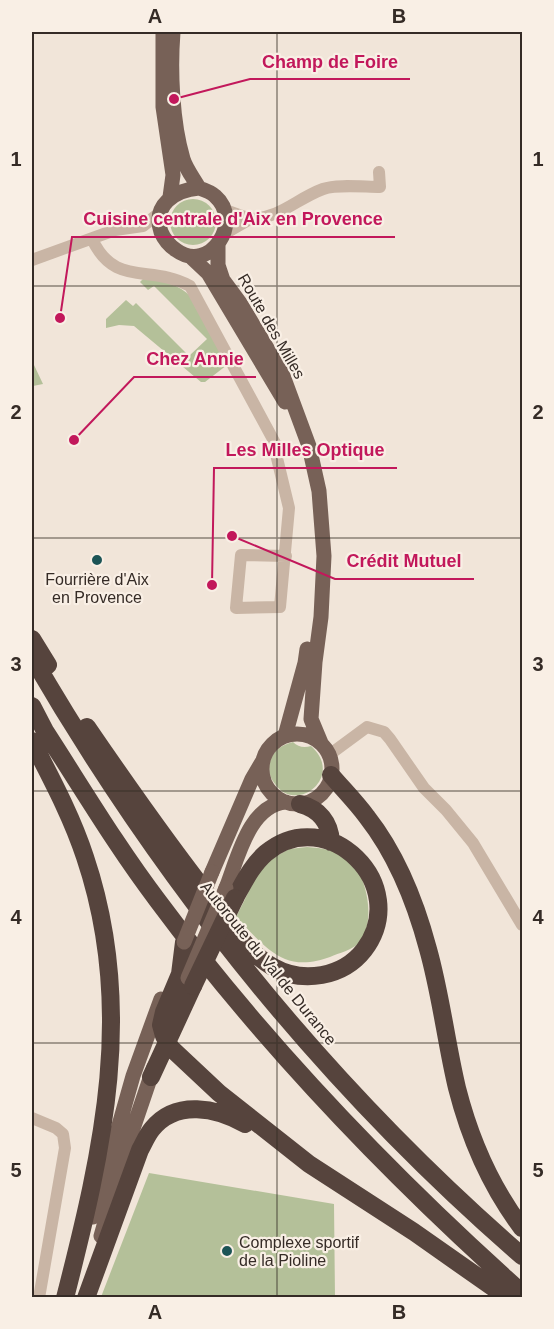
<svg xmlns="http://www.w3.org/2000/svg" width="554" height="1329" viewBox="0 0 554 1329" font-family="Arial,sans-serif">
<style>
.green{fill:#b4c099}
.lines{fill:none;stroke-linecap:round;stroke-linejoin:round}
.street{stroke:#c9b5a5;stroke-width:12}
.primary{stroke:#776157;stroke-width:15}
.highway{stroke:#56443d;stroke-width:18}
.primary-bridge{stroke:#776157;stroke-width:15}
.highway-bridge{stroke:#56443d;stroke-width:18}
.grid{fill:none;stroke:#352b26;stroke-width:1.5;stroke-opacity:0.55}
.poi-dot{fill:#1c5456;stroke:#f9efe5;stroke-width:2}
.labels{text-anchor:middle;stroke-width:4.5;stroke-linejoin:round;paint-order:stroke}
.street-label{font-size:16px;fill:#352b26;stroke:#f9efe5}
.poi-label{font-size:16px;fill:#352b26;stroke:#f9efe5}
.leader{fill:none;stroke:#c2185b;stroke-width:2}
.callout-dot{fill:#c2185b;stroke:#f9efe5;stroke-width:2}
.callout-label{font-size:18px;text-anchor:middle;font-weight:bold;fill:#c2185b;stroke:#f9efe5;stroke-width:4.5;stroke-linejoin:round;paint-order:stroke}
.neatline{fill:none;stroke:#352b26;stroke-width:2}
.grid-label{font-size:20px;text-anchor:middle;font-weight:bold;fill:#352b26}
</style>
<rect width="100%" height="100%" fill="#f1e5d9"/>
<path class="green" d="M170 222a23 23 0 1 1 46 0a23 23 0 1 1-46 0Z
M 143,279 C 161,280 179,284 191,297 L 227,365 L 205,382 L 201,382 L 134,326 L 119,325 L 106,328 L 106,319 L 126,300 L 133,306 L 136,303 L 189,356 L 207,339 L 154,286 L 148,290 L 140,282 Z
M 34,365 L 43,384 L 33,386 L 32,366 Z
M 293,742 C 298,747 304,748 311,746 C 345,776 297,815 275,784 C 270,778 268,770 270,762 C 273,750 282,745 293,742 Z
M 307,847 C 322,848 338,850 350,861 C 368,877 376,924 359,943 C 352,950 339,953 330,957 C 317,962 299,965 285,959 C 266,951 251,932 236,917 L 248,893 L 253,878 L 263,864 L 289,849 Z
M 149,1173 L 334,1204 L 335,1297 L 101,1297 Z"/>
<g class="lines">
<path class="street" d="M 250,219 C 281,218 296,199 323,189 C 337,184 364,187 380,187 L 379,172
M 224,234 L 250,219 L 225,210
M 92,239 C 115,288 150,264 190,286 L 275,443 L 276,454 L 289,508 L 280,607 L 236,608 L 241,555 L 286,556
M 32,260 L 115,230 L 143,226 L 163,210
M 329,755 L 367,727 L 384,732 L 390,739 L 424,788 L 446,810 L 473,843 L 522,925
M 32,1118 L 56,1128 L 63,1134 L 65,1148 L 39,1298"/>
<path class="primary" d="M 163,32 L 163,107 L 173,175 L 170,197
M 173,32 C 170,70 172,122 183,159 C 186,169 194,179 199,188
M 199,188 C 205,190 211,192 215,196 C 244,221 210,275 176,250 C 170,246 164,239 161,232 C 152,205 175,190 199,188 Z
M 218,245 L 218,265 L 223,280 L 240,303 L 282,373 L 309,446 L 319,491 L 324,556 L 321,617 L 315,662 L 311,719 L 321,743
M 191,257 L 208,273 L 285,402
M262 769a35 35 0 1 1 70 0a35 35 0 1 1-70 0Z
M 285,736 L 305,663 L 307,649
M 212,872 L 252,779 L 262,762
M 226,888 C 238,858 249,805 286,802
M 93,1217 L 133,1076 L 161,999
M 101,1236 L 123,1158 L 154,1067"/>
<path class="highway" d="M 32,639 L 48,665
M 32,657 C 162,881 326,1086 522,1256
M 32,706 L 45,731 C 82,788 117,847 158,901 C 265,1045 389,1174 522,1293
M 87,727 C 128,787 170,847 215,904 C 231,926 249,954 273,967 C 303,984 343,977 364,950 C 413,885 327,802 266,853 C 252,865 244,882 235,898
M 32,741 C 51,778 72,817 85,857 C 136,1008 103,1149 65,1298
M 331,775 C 343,789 356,802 367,817 C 396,854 416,904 428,949 C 441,995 446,1042 457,1088 C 470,1139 491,1187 522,1228
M 300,804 C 319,809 330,822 331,842
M 184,942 L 180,974 L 164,1012 L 161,1025 L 164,1036 L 171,1048 L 219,1093 L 309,1164 L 414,1232 L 508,1298
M 151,1077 L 193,986
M 86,1298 L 140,1150 C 144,1143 147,1135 152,1129 C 176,1099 217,1108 245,1124"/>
<path class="primary-bridge" d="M 184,942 L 212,872
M 188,978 L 226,888"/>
<path class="highway-bridge" d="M 193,986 L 235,898"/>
</g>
<path class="grid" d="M 277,32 L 277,1298M 32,286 L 522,286M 32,538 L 522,538M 32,791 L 522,791M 32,1043 L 522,1043"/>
<g class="poi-dot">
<circle cx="97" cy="560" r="6"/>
<circle cx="227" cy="1251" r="6"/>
</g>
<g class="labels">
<g class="street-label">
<text transform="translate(272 326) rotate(60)" y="6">Route des Milles</text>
<text transform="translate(269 963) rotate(51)" y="6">Autoroute du Val de Durance</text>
</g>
<g class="poi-label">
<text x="97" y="585">Fourrière d'Aix<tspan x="97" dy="18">en Provence</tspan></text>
<text x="239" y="1248" text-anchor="start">Complexe sportif<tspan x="239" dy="18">de la Pioline</tspan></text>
</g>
</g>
<path class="leader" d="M174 99L250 79H410M60 318L72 237H395M74 440L134 377H256M212 585L214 468H397M232 536L335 579H474"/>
<g class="callout-dot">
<circle cx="174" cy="99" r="6"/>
<circle cx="60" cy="318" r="6"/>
<circle cx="74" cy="440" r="6"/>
<circle cx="212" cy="585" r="6"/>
<circle cx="232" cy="536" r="6"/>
</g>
<g class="callout-label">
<text x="330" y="68">Champ de Foire</text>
<text x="233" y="225">Cuisine centrale d'Aix en Provence</text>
<text x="195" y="365">Chez Annie</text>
<text x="305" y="456">Les Milles Optique</text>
<text x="404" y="567">Crédit Mutuel</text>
</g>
<rect width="554" height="1329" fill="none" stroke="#f9efe5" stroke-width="66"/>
<rect x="33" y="33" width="488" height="1263" class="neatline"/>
<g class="grid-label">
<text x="155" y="23">A</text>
<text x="399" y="23">B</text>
<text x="16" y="166">1</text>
<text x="538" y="166">1</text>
<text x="16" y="419">2</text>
<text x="538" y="419">2</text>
<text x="16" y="671">3</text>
<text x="538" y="671">3</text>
<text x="16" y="924">4</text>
<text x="538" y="924">4</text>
<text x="16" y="1177">5</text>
<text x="538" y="1177">5</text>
<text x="155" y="1319">A</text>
<text x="399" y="1319">B</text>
</g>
</svg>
